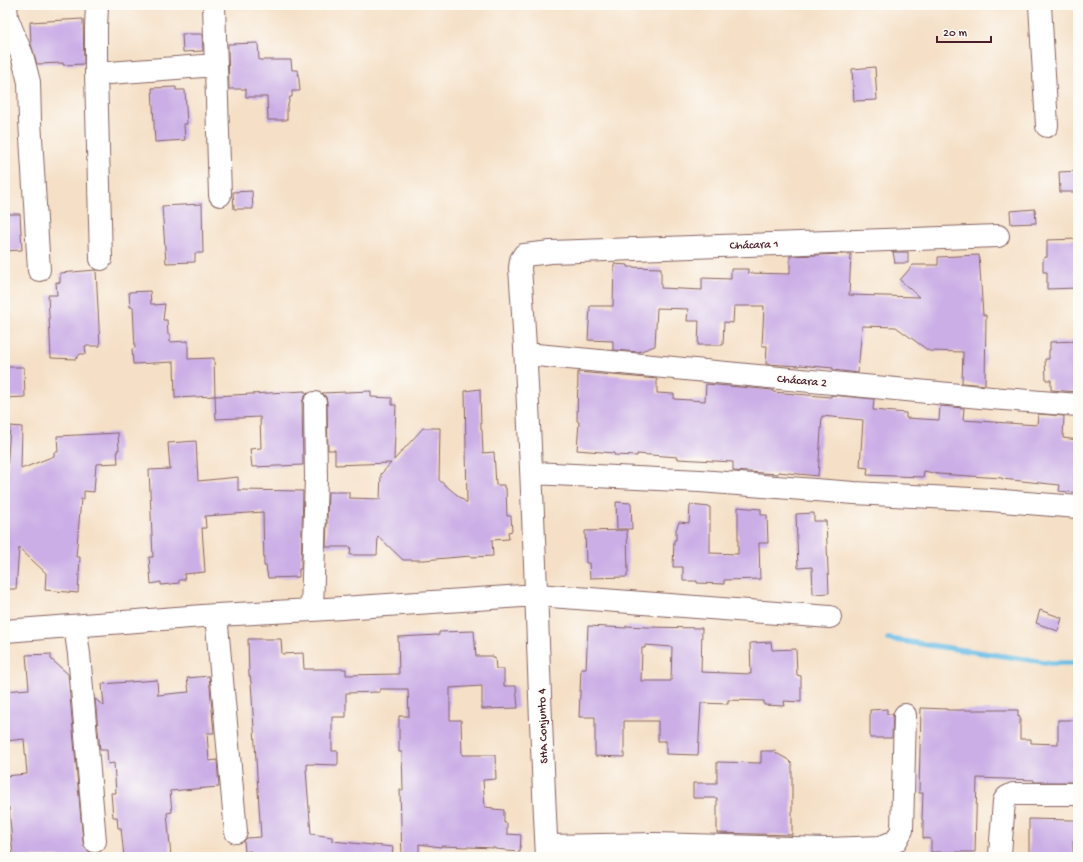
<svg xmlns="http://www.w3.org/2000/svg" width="1083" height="862" viewBox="0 0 1083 862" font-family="'Gochi Hand',sans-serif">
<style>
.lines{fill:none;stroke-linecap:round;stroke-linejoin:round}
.stream{stroke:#69bde5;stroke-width:5.5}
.building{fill:#cbaee6;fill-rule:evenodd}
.minor-casing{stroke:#866362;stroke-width:24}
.minor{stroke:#fff;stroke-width:22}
.labels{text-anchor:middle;stroke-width:4;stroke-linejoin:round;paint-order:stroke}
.street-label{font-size:12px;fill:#4a1f2b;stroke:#fdfcf7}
</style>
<rect width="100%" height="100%" fill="#fdfcf7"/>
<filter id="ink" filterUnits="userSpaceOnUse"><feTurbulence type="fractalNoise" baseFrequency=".025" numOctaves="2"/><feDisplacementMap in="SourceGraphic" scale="8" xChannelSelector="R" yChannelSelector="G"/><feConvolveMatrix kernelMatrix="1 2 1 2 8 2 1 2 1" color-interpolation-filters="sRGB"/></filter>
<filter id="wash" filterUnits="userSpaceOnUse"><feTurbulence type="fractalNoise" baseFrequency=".012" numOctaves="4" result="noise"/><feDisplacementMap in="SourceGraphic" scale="16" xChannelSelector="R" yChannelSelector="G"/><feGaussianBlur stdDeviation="0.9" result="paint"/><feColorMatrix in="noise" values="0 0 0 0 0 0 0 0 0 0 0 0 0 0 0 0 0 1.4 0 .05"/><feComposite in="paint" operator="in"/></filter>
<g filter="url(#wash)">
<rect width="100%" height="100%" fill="#f5e0c7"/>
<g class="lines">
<path class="stream" d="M 888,639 L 1051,663 L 1078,663"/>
</g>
<g id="blocks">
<path class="building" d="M 83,19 L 84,64 L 63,65 L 63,63 L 37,64 L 31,44 L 30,22 Z
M 182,34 L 202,34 L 203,51 L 183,52 Z
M 258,43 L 259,60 L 291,60 L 292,70 L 298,70 L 300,91 L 292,91 L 292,97 L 290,97 L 287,109 L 287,120 L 268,120 L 267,97 L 246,97 L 246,89 L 229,89 L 228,44 Z
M 875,67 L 877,100 L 854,101 L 852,69 Z
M 176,87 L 176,90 L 185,90 L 187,124 L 184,124 L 185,140 L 155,142 L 152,88 Z
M 1078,171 L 1078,192 L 1060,192 L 1059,172 Z
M 252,191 L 253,209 L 234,209 L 233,192 Z
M 202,204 L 203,253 L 195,253 L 195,262 L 166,263 L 162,206 Z
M 1035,209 L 1036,223 L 1011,224 L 1010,211 Z
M 5,214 L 20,214 L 22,250 L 5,251 Z
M 1078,239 L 1078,288 L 1047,289 L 1047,272 L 1043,272 L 1043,258 L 1047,257 L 1047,240 Z
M 893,252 L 908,252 L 908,263 L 895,263 Z
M 843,254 L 851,254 L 849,295 L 919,297 L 900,280 L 913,265 L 938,265 L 938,257 L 979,255 L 983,315 L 986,315 L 985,385 L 962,383 L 963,352 L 929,351 L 896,327 L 862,326 L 858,373 L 833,370 L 833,368 L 800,365 L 800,366 L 766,364 L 767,346 L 762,346 L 764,306 L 734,306 L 733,323 L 724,322 L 723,345 L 698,345 L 699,321 L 687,321 L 688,309 L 657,308 L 655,346 L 638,352 L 613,350 L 613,341 L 588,340 L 590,306 L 613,306 L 614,264 L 628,265 L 628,267 L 661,268 L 661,288 L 702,290 L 702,278 L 731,279 L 731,269 L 748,269 L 748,273 L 790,274 L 790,256 Z
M 96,270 L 100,346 L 85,346 L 86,354 L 80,354 L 76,359 L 51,358 L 48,295 L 57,295 L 56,282 L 60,283 L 60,273 Z
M 150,291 L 151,304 L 155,304 L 155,305 L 165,304 L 163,320 L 167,320 L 168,335 L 170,334 L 170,342 L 188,341 L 188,359 L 214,358 L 215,396 L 175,398 L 174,362 L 133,364 L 132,349 L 135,348 L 133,307 L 130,307 L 129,292 Z
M 1078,341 L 1078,392 L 1051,390 L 1051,380 L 1046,380 L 1045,359 L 1049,359 L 1049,350 L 1050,350 L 1050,342 Z
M 5,367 L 24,367 L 25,397 L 5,398 Z
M 578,372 L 657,379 L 657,393 L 674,394 L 674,399 L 705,401 L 706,384 L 773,390 L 773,392 L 831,397 L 831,395 L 874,399 L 873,410 L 906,413 L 906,418 L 939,420 L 940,406 L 964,408 L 963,420 L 1037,425 L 1038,414 L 1064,416 L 1063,438 L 1078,440 L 1078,493 L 1059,491 L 1060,485 L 1002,479 L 1002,478 L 938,474 L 924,471 L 923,477 L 867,475 L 868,468 L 860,467 L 863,420 L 822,416 L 818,476 L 778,472 L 778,474 L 733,471 L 733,462 L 678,459 L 678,457 L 637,454 L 637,456 L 614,455 L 614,453 L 577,450 L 579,422 L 577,421 Z
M 480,389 L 481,430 L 482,430 L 483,453 L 494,452 L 496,485 L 504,485 L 504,488 L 506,488 L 507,516 L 511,516 L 512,531 L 508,532 L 509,539 L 492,540 L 493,556 L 470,557 L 470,556 L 424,560 L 403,560 L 378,536 L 377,555 L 350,555 L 351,547 L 326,547 L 328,492 L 349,492 L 349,498 L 380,499 L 381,474 L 391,463 L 335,465 L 335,450 L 328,450 L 327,402 L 326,397 L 322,393 L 371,391 L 371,397 L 392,398 L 392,405 L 396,405 L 394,460 L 423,428 L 440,428 L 439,480 L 467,503 L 465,391 Z
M 305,391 L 305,393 L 308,393 L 304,397 L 302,403 L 303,465 L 252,467 L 250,449 L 261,448 L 260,417 L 216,419 L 215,396 Z
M 10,426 L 22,427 L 21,469 L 54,456 L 54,452 L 58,452 L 57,436 L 118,433 L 119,450 L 117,450 L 118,463 L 96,464 L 94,492 L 84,491 L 84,499 L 81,499 L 76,557 L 80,557 L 78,593 L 45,590 L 46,573 L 19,548 L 16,589 L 5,589 L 5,472 L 7,472 Z
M 196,441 L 198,481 L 238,477 L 238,490 L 303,491 L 301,569 L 299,569 L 299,577 L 268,578 L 266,566 L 264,566 L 263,512 L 205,516 L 206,528 L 202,528 L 205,572 L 184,574 L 185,580 L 179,580 L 179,583 L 161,585 L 161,582 L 151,584 L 149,557 L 153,557 L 149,470 L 170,469 L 168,443 Z
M 616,502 L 631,503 L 632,529 L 617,529 Z
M 690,505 L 710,507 L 710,553 L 738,554 L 738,507 L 761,509 L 761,515 L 767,515 L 768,543 L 759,543 L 760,579 L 724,580 L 724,584 L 697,583 L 697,581 L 683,581 L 683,567 L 673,567 L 674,540 L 676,540 L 676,530 L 679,522 L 689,523 Z
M 814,513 L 814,521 L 826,521 L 829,593 L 813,594 L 812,567 L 798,568 L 796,514 Z
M 627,530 L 628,573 L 627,573 L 627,577 L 590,578 L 589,563 L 586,563 L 585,531 Z
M 1040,610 L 1062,618 L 1058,631 L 1036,623 Z
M 588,626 L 626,628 L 626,626 L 646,627 L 702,628 L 701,672 L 751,674 L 750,643 L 771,642 L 772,650 L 796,649 L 797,675 L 801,676 L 801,702 L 784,701 L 785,706 L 764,705 L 764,701 L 728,700 L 728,704 L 701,703 L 698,755 L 666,754 L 666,741 L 658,741 L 658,721 L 624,721 L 624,757 L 595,756 L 595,717 L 579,717 L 581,669 L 586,669 ZM 645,645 L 672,647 L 671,681 L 641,681 L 642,648 L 645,648 Z
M 474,631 L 476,656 L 493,656 L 493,658 L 495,658 L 496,669 L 504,669 L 504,686 L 516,686 L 518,708 L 482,709 L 482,686 L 450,688 L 450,720 L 461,720 L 462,755 L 495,755 L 496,779 L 483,780 L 485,807 L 493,808 L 493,809 L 504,810 L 504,823 L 507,823 L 507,834 L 521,835 L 520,852 L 506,851 L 506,850 L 495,849 L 495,848 L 441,846 L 441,847 L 419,844 L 419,857 L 402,857 L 400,790 L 403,790 L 402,752 L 399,752 L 399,716 L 409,716 L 408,689 L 380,689 L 380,692 L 346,693 L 346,717 L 332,717 L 332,751 L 338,751 L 338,765 L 307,764 L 307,770 L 306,770 L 311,834 L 332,837 L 332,841 L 393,847 L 392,857 L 251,857 L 251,851 L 245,852 L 244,841 L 247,838 L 261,837 L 251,682 L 250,676 L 249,676 L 248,639 L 281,639 L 282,654 L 303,653 L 304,669 L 346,669 L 346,675 L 399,674 L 398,637 L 439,635 L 439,632 Z
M 51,654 L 51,659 L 68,674 L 83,842 L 85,848 L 91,853 L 91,857 L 13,857 L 9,807 L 5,807 L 5,776 L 27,774 L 24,739 L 5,741 L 5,691 L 29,689 L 26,655 Z
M 209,676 L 214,733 L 207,733 L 209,761 L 217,760 L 219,787 L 170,791 L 172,812 L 167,813 L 171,857 L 124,857 L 121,828 L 118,828 L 117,817 L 113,817 L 111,793 L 116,793 L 114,763 L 108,764 L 107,750 L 100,750 L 95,699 L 104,706 L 102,684 L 157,680 L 158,695 L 189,692 L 187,678 Z
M 921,708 L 947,709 L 947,710 L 1018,710 L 1018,717 L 1020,716 L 1020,739 L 1031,739 L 1031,743 L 1058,744 L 1058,720 L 1078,720 L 1078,782 L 1034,782 L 1034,780 L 977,778 L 975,852 L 931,852 L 931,839 L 923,838 L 923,820 L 922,820 L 923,793 L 919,793 Z
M 887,709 L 887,714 L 893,714 L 892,738 L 870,738 L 870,710 Z
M 761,751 L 775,751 L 776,754 L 778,754 L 787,759 L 792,764 L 792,835 L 717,833 L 717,798 L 693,798 L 693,783 L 717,783 L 717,762 L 761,763 Z
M 1029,819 L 1073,820 L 1076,820 L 1076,840 L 1073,840 L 1073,857 L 1037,857 L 1034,854 L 1029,854 Z"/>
</g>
</g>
<g filter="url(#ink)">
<use href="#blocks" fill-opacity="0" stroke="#866362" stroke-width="1"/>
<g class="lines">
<defs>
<path id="minor" d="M 6,5 L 7,18 L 22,55 L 29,82 L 30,121 L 39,270
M 97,5 L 96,28 L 96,74 L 101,259
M 214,5 L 220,195
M 1040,5 L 1047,126
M 96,74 L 216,65
M 526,354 L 991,398 L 1078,405
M 532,473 L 700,481 L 854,493 L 990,500 L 1078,507
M 312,610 L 316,477 L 315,403
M 216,615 L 236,832
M 75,626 L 79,654 L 95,841
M 5,631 L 216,615 L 312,610 L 537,595 L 830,617
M 547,846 L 655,844 L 828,849 L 881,847 L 896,841 L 902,830 L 905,715
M 547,857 C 537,661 534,464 520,268 L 521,260 L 524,255 L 551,252 L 998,236
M 999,857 L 1000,854 L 1004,801 L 1007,797 L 1013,794 L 1078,794"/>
</defs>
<use href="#minor" class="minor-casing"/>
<use href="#minor" class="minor"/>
</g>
</g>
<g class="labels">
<g class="street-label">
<text transform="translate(754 244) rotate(-2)" y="4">Chácara 1</text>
<text transform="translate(802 380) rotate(5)" y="4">Chácara 2</text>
<text transform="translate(542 726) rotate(-92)" y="4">SHA Conjunto 4</text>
</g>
</g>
<rect width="1083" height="862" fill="none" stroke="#fdfcf7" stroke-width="20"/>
<path d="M937 36v6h54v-6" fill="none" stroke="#4a1f2b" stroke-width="2"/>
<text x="943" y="36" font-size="12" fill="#4a1f2b" stroke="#fdfcf7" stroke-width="3" paint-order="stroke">20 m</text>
</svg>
